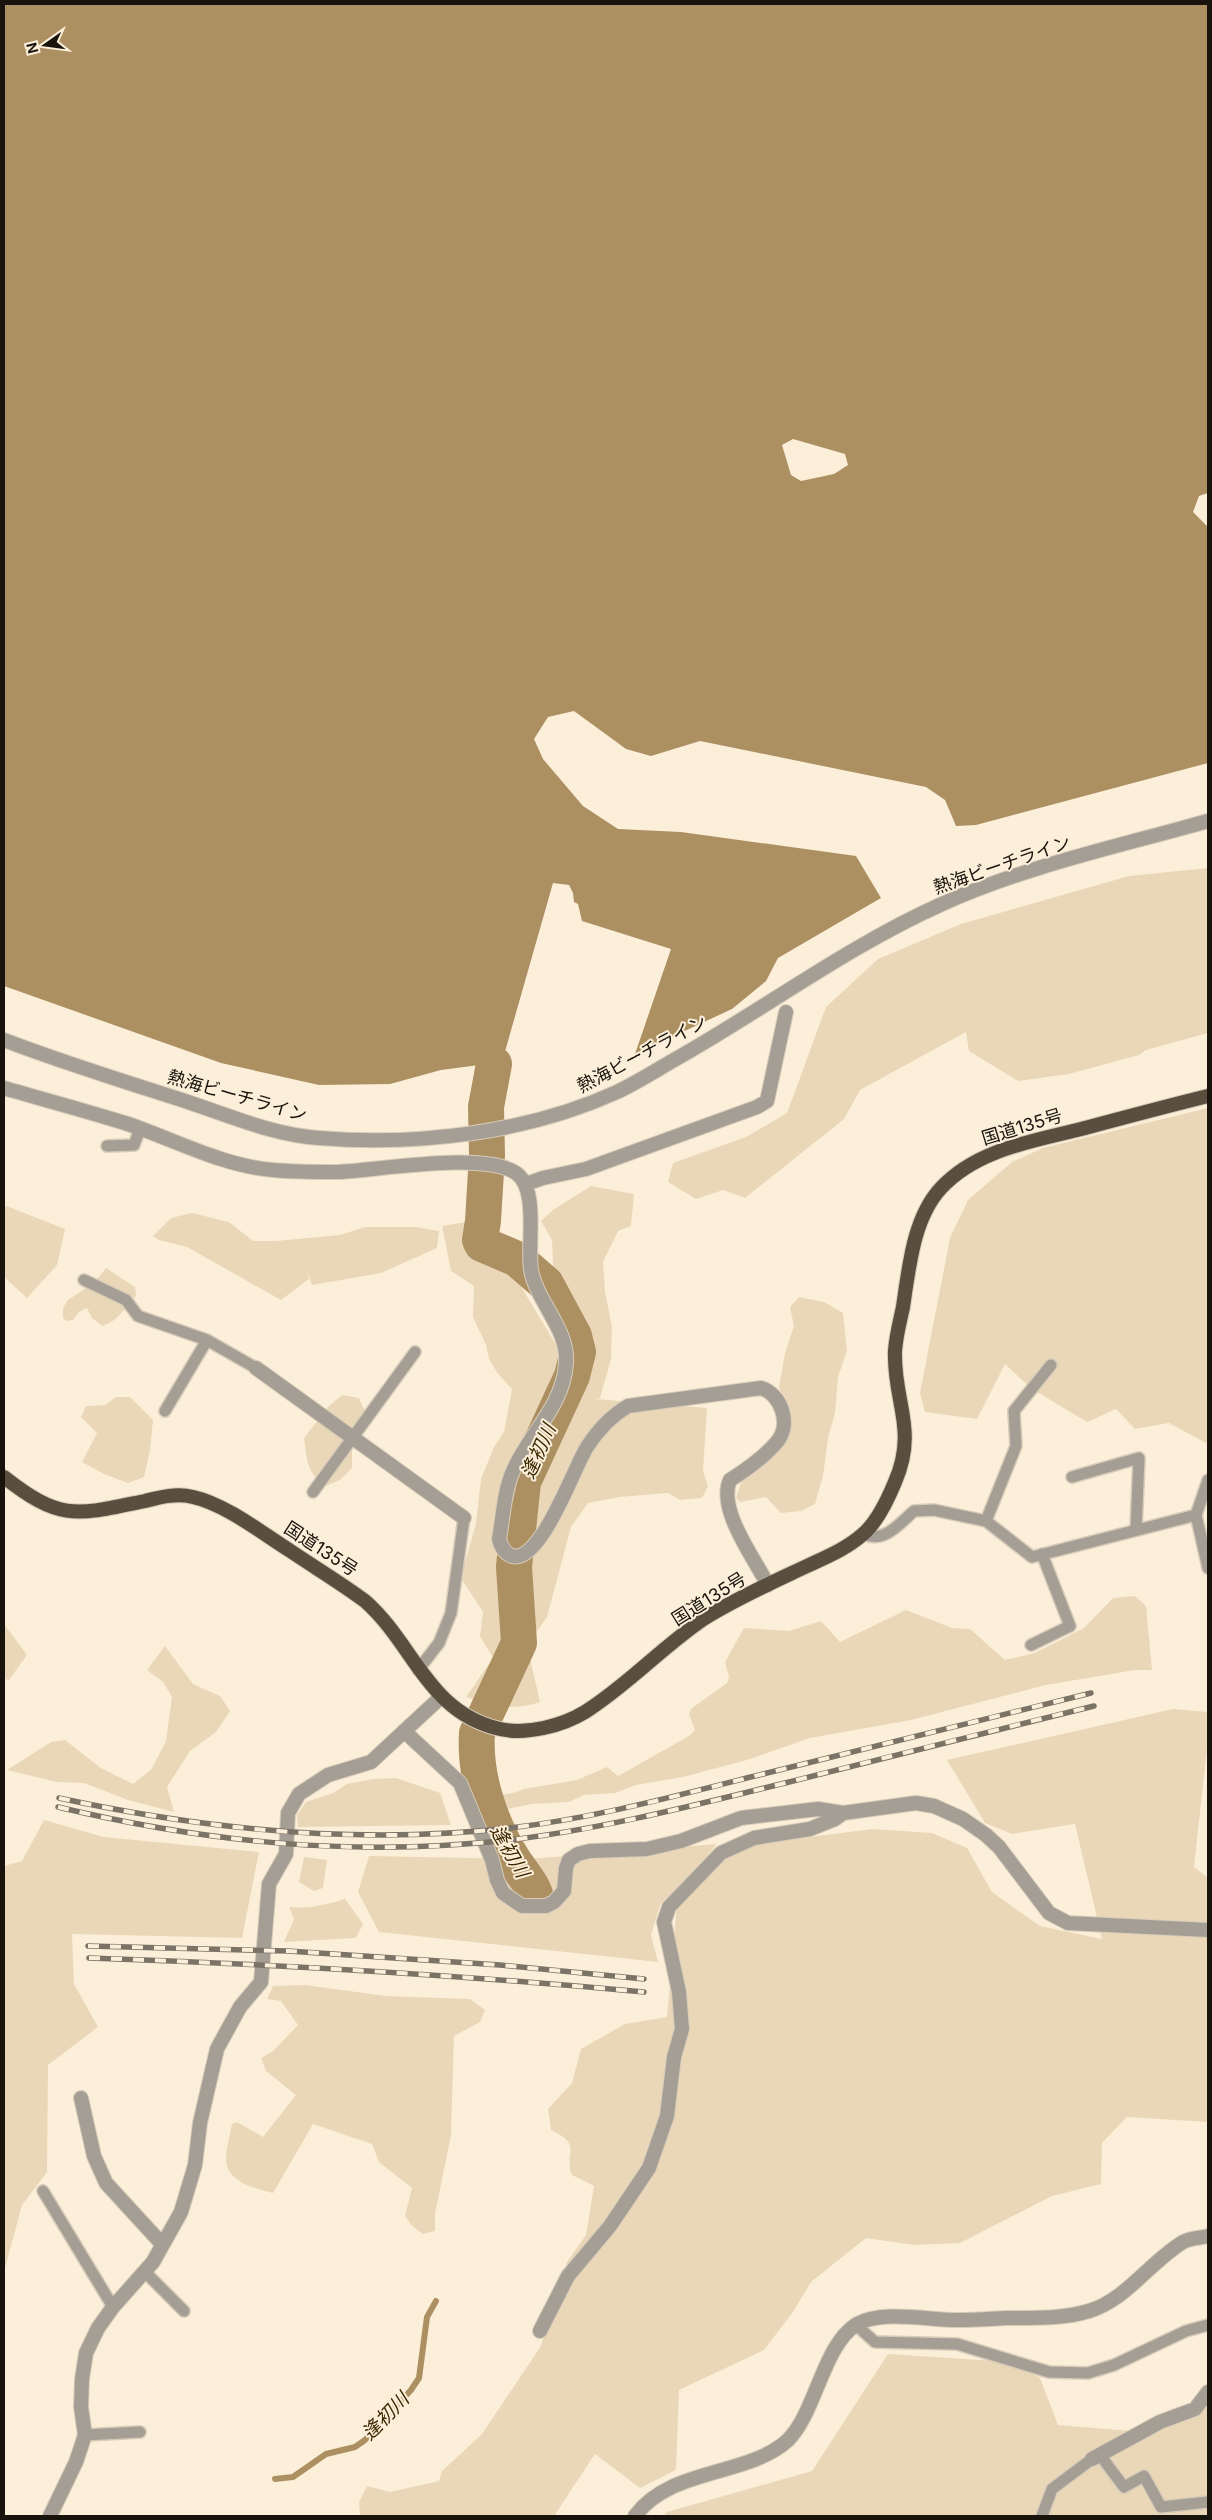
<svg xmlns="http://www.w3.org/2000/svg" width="1212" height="2520" viewBox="0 0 1212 2520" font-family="Inter,'Noto Sans JP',sans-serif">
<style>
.green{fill:#ead7b8}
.water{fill:#ac9062;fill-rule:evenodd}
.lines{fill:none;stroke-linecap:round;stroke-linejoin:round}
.stream{stroke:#ac9062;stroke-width:6}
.river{stroke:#ac9062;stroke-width:36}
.service-casing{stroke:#d8ccb9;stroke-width:14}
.minor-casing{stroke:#d8ccb9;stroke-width:16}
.tertiary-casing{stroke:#d8ccb9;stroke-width:16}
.trunk-casing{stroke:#d8ccb9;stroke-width:16}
.service{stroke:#a49e95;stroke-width:11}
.minor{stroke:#a49e95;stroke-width:14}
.tertiary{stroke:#a49e95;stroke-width:14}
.trunk{stroke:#5a4f3e;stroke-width:14}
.rail-casing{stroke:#7b7366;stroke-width:5.5}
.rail{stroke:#fcefda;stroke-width:4;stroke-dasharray:11;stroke-linecap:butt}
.labels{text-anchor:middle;stroke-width:4;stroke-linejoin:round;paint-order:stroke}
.street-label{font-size:18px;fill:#18130c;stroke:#fcefda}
.water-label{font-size:19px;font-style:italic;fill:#3b2700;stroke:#fcefda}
</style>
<rect width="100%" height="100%" fill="#fcefda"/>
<path class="green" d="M 1208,868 L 1208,1033 L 1146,1050 L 1139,1055 L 1069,1074 L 1018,1081 L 969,1051 L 966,1032 L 860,1090 L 844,1119 L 745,1198 L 723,1190 L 696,1199 L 668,1182 L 673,1163 L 746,1137 L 787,1113 L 826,1007 L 878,959 L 961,924 L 1129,876 Z
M 1208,1108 L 1208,1444 L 1169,1423 L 1135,1429 L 1116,1409 L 1087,1422 L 1032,1389 L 1005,1364 L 977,1419 L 925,1412 L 920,1393 L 950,1238 L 968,1200 L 1012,1162 L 1043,1148 Z
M 591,1186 L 634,1194 L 631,1226 L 618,1231 L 603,1262 L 605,1292 L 612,1327 L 611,1359 L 600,1398 L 595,1399 L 707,1408 L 703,1471 L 708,1486 L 702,1498 L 680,1500 L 668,1493 L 620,1497 L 588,1503 L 571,1527 L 547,1617 L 527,1645 L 540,1702 C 510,1712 495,1705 466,1697 L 493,1658 L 480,1636 L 483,1612 L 461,1578 L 476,1523 L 481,1479 L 494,1447 L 504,1432 L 512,1389 L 498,1374 L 489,1359 L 486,1345 L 473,1317 L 474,1286 L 451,1271 L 442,1226 L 472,1221 L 501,1239 L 522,1288 L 579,1383 L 555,1309 L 552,1240 L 541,1221 L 553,1210 Z
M 4,1205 L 65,1229 L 57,1265 L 27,1298 L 4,1277 Z
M 192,1213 L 229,1222 L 253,1241 L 276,1241 L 340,1235 L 365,1227 L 416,1227 L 439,1231 L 437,1248 L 381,1273 L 312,1285 L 306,1269 L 309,1279 L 281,1300 L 187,1247 L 159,1240 L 153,1236 L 171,1218 Z
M 106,1268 L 135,1287 L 136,1296 C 126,1307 116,1323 102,1326 L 92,1318 L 87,1308 L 79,1312 L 73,1320 L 67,1321 L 63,1318 L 63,1308 L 68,1300 L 95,1282 Z
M 799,1297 L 824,1302 L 843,1313 L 847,1351 L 838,1377 L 835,1413 L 828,1438 L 823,1476 L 815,1504 L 801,1511 L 781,1513 L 766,1497 L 740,1502 L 736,1498 L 742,1480 L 782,1447 L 787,1406 L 779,1387 L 785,1353 L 794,1326 L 790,1307 Z
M 342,1395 L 359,1398 L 366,1414 L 352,1430 L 352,1468 L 340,1480 L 326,1486 C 306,1473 307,1459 304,1438 L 329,1406 Z
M 116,1397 L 130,1397 L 153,1420 L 150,1450 L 144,1477 L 128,1483 L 104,1474 L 82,1462 L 97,1433 L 81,1417 L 86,1406 L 105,1405 Z
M 1135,1596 L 1146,1606 L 1152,1670 L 1135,1670 L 1046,1685 L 911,1720 L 810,1738 L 747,1760 L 683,1777 L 636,1785 L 615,1793 L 584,1795 L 569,1802 L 532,1804 L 496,1811 L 489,1800 L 493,1793 C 502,1795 515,1794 524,1789 L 577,1780 L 607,1767 L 618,1776 L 689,1736 L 695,1730 L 689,1714 L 692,1708 L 727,1683 L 729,1677 L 725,1662 L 744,1628 L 789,1631 L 821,1621 L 840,1642 L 906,1610 L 952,1628 L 970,1629 L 1005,1660 L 1035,1653 L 1084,1628 L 1113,1598 Z
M 4,1624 L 27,1655 L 9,1680 L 4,1679 Z
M 165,1646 L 193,1684 L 220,1696 L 230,1711 L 216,1732 L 190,1751 L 167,1787 L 174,1812 L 128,1800 L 84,1783 L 57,1782 L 7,1770 L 51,1742 L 65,1740 L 101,1768 L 133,1784 L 151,1770 L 166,1741 L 172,1697 L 163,1682 L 147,1670 Z
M 1173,1709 L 1208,1712 L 1208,1740 L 1194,1867 L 1208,1878 L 1208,2122 L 1127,2117 L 1102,2143 L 1101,2184 L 1052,2196 L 960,2243 L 914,2245 L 866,2238 L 811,2282 L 793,2312 L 764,2350 L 679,2390 L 676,2470 L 640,2488 L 595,2454 L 554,2516 L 360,2516 L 359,2502 L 367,2486 L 390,2492 L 439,2481 L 442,2471 L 482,2434 L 541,2346 L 567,2262 L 586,2235 L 594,2186 L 572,2175 C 563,2151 584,2146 551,2130 L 548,2109 L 572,2083 L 581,2049 L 625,2024 L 667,2017 L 677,1903 L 716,1864 L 754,1844 L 873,1829 L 932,1833 L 967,1848 L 992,1892 L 1040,1926 L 1102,1939 L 1075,1824 L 1012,1834 L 985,1823 L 947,1760 Z
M 396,1778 L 440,1793 L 451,1825 L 298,1827 L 297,1815 L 306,1802 L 333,1793 L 347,1784 L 373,1779 Z
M 44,1820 L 104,1837 L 259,1852 L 242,1938 L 72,1934 L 74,1984 L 98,2027 L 48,2065 L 47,2172 L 22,2205 L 4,2272 L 4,1866 L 22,1861 Z
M 716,1844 L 703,1863 L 660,1905 L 651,1935 L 658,1962 L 379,1932 L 358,1892 L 369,1856 L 528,1859 Z
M 304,1857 L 327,1860 L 323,1888 L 314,1891 L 299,1882 Z
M 345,1899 L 363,1924 L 356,1938 L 284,1942 L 294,1919 L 289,1907 C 309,1909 325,1905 345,1899 Z
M 305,1985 L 386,1996 L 470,1999 L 485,2010 L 480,2022 L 454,2036 L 451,2135 L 435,2214 L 435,2231 L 423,2234 L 412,2226 L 405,2216 L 412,2188 L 379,2162 L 372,2144 L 313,2124 L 273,2193 C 256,2189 226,2182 226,2159 C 226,2148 230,2135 232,2124 L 237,2122 L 263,2137 L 296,2095 L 266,2071 L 261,2058 L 273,2051 L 298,2025 L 281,2001 L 267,1999 L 273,1986 Z
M 888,2354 L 1011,2362 L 1040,2378 L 1058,2425 L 1157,2433 L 1208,2387 L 1208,2516 L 664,2516 L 667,2512 L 812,2471 Z"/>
<path class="water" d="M 4,4 L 1208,4 L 1208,493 L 1199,496 L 1193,512 L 1208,527 L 1208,763 L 976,825 L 956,826 L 945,800 L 926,787 L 700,741 L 651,756 L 626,749 L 574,711 L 548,717 L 534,739 L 543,759 L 583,806 L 618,829 L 681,832 L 856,856 L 881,898 L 778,958 L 766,981 L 732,1009 L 635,1054 L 671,949 L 582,921 L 578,904 L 574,902 L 573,893 L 569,885 L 553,883 L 502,1062 L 441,1070 L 390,1084 L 319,1085 L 221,1063 L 4,986 ZM 793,439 L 845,454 L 848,465 L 834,474 L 801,481 L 791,475 L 782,445 Z"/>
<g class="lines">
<path class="stream" d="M 275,2479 L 293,2477 L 326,2454 L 355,2447 L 365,2440 L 411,2390 L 419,2378 L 427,2317 L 436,2301"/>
<path class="river" d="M 494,1064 L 486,1107 L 487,1155 L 483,1221 L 480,1240 L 482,1244 L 517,1259 L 546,1284 L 574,1336 L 578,1352 L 572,1376 L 523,1482 L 514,1567 L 519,1643 L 477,1733 C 474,1777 491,1825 514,1861 C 521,1872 531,1882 535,1894"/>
<defs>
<path id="service" d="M 107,1146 L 134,1145 L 140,1129
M 84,1280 L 126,1300 L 138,1316 L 207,1340 L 256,1368
M 165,1411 L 207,1340
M 1072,1477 L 1139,1458 L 1136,1530
M 313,1492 L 415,1352
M 1196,1515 L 1208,1568
M 986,1521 L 1016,1446 L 1014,1411 L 1051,1365
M 864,1534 C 884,1544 900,1523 914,1511 L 934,1510 L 986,1521 L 1032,1557 L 1196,1515 L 1208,1480
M 1031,1645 L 1070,1626 L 1042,1554
M 418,1670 L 439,1643 L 451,1613 L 464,1518
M 43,2191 L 113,2307
M 145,2272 L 184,2311
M 856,2325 L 875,2342 L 957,2344 L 1049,2372 L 1088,2373 L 1114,2365 L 1186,2331 L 1208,2325
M 85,2435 L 140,2432
M 1100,2455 L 1124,2487 L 1144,2476 L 1161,2507 L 1208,2502
M 1042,2516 L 1052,2489 L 1092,2459"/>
<path id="minor" d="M 4,1088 C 45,1100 87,1111 128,1124 C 175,1140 223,1166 273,1170 C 294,1172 317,1172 338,1172 C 380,1170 484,1151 516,1173 C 539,1189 527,1244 531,1270 C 537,1303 569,1329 566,1364 C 563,1407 528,1435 513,1471 C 504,1491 503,1517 499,1539 C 501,1547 504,1553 512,1556 C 541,1564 574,1467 587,1447 C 598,1430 611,1416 628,1406 L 761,1388 C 782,1394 792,1426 776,1443 C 764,1457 746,1470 730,1480 C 717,1509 754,1558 768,1585
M 526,1184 L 543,1178 L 586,1169 L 757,1107 L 767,1101 L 786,1012
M 256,1368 L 464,1518
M 404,1731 L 460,1783 L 492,1860 L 497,1880 L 503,1893 L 522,1906 L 546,1906 L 554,1902 L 564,1891 L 566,1868 L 569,1860 L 578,1854 L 590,1851 L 647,1849 L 681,1841 L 741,1818 L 818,1809 L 843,1813 L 916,1803 L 934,1806 L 963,1819 L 986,1835 L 999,1847 L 1049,1913 L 1068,1923 L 1208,1930
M 81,2098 L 94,2156 L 106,2183 L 162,2244
M 540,2331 L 568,2276 L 610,2226 L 649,2168 L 667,2116 L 674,2057 L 682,2029 L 679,1992 L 664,1922 L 669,1907 L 721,1853 L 754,1838 L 810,1829 L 835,1819 L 843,1813
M 1092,2459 L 1160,2422 L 1195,2409 L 1208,2392
M 50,2516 L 76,2462 L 85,2435 L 81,2407 L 82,2379 L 86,2353 L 98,2328 L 113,2307 L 153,2262 L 181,2212 L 195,2165 L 200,2123 L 217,2049 L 240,2007 L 261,1982 L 269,1884 L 286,1854 L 288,1813 L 299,1794 L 328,1775 L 371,1762 L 441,1697"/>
<path id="tertiary" d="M 4,1040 C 64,1063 126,1082 188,1102 C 230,1116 274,1135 319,1138 C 417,1146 527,1133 617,1092 C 636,1083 655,1071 674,1060 C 763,1010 848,946 942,904 C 1026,866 1120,846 1208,821
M 635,2516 C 671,2467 748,2477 788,2440 C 816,2412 823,2345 857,2324 C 882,2310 929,2320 957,2320 C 974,2320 990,2319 1006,2318 C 1033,2318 1063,2319 1089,2311 C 1126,2300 1150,2262 1183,2242 C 1190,2238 1200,2238 1208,2236"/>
<path id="trunk" d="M 4,1477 C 61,1522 77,1515 145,1501 C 161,1497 176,1493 193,1497 C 225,1504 262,1533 289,1550 C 314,1567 341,1583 365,1601 C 414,1644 428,1713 500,1729 C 526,1735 562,1726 585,1712 C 628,1685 663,1646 705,1618 C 737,1598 773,1582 807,1566 C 826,1557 846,1549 862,1535 C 877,1523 888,1499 895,1482 C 918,1429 893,1401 895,1351 C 896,1336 900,1321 903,1307 C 909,1268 913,1218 941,1188 C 978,1148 1036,1141 1085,1128 C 1126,1117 1167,1106 1208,1096"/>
</defs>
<use href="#service" class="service-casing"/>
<use href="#minor" class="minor-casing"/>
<use href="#tertiary" class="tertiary-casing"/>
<use href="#trunk" class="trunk-casing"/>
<use href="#service" class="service"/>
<use href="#minor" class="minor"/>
<use href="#tertiary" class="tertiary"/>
<use href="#trunk" class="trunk"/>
<defs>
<path id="rail" d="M 59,1798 C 207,1830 359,1845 510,1828 C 596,1818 679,1795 763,1774 C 872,1747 981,1720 1091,1693
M 58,1807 C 209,1843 355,1857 510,1840 C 603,1829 695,1805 785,1783 C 888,1757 991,1731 1094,1706
M 88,1946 L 288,1951 L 500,1965 L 644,1979
M 89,1958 C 274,1964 459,1975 644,1992"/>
</defs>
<use href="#rail" class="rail-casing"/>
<use href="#rail" class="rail"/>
</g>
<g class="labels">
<g class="street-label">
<text transform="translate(1002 865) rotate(-19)" y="6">熱海ビーチライン</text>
<text transform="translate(642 1054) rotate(-28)" y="6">熱海ビーチライン</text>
<text transform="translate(237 1096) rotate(16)" y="6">熱海ビーチライン</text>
<text transform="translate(1022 1127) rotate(-17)" y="6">国道135号</text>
<text transform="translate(321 1549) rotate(33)" y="6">国道135号</text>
<text transform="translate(709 1599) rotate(-32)" y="6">国道135号</text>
</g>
<g class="water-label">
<text transform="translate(538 1451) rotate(-66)" y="7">逢初川</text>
<text transform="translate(510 1851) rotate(60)" y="7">逢初川</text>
<text transform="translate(385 2416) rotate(-46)" y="7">逢初川</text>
</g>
</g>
<rect width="1212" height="2520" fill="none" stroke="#18130c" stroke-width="10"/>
<g transform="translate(45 45) rotate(256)" stroke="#fcefda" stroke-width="4" paint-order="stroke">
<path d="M0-4L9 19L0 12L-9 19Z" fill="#18130c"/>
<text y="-8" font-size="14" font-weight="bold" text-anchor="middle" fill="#18130c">N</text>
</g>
</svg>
